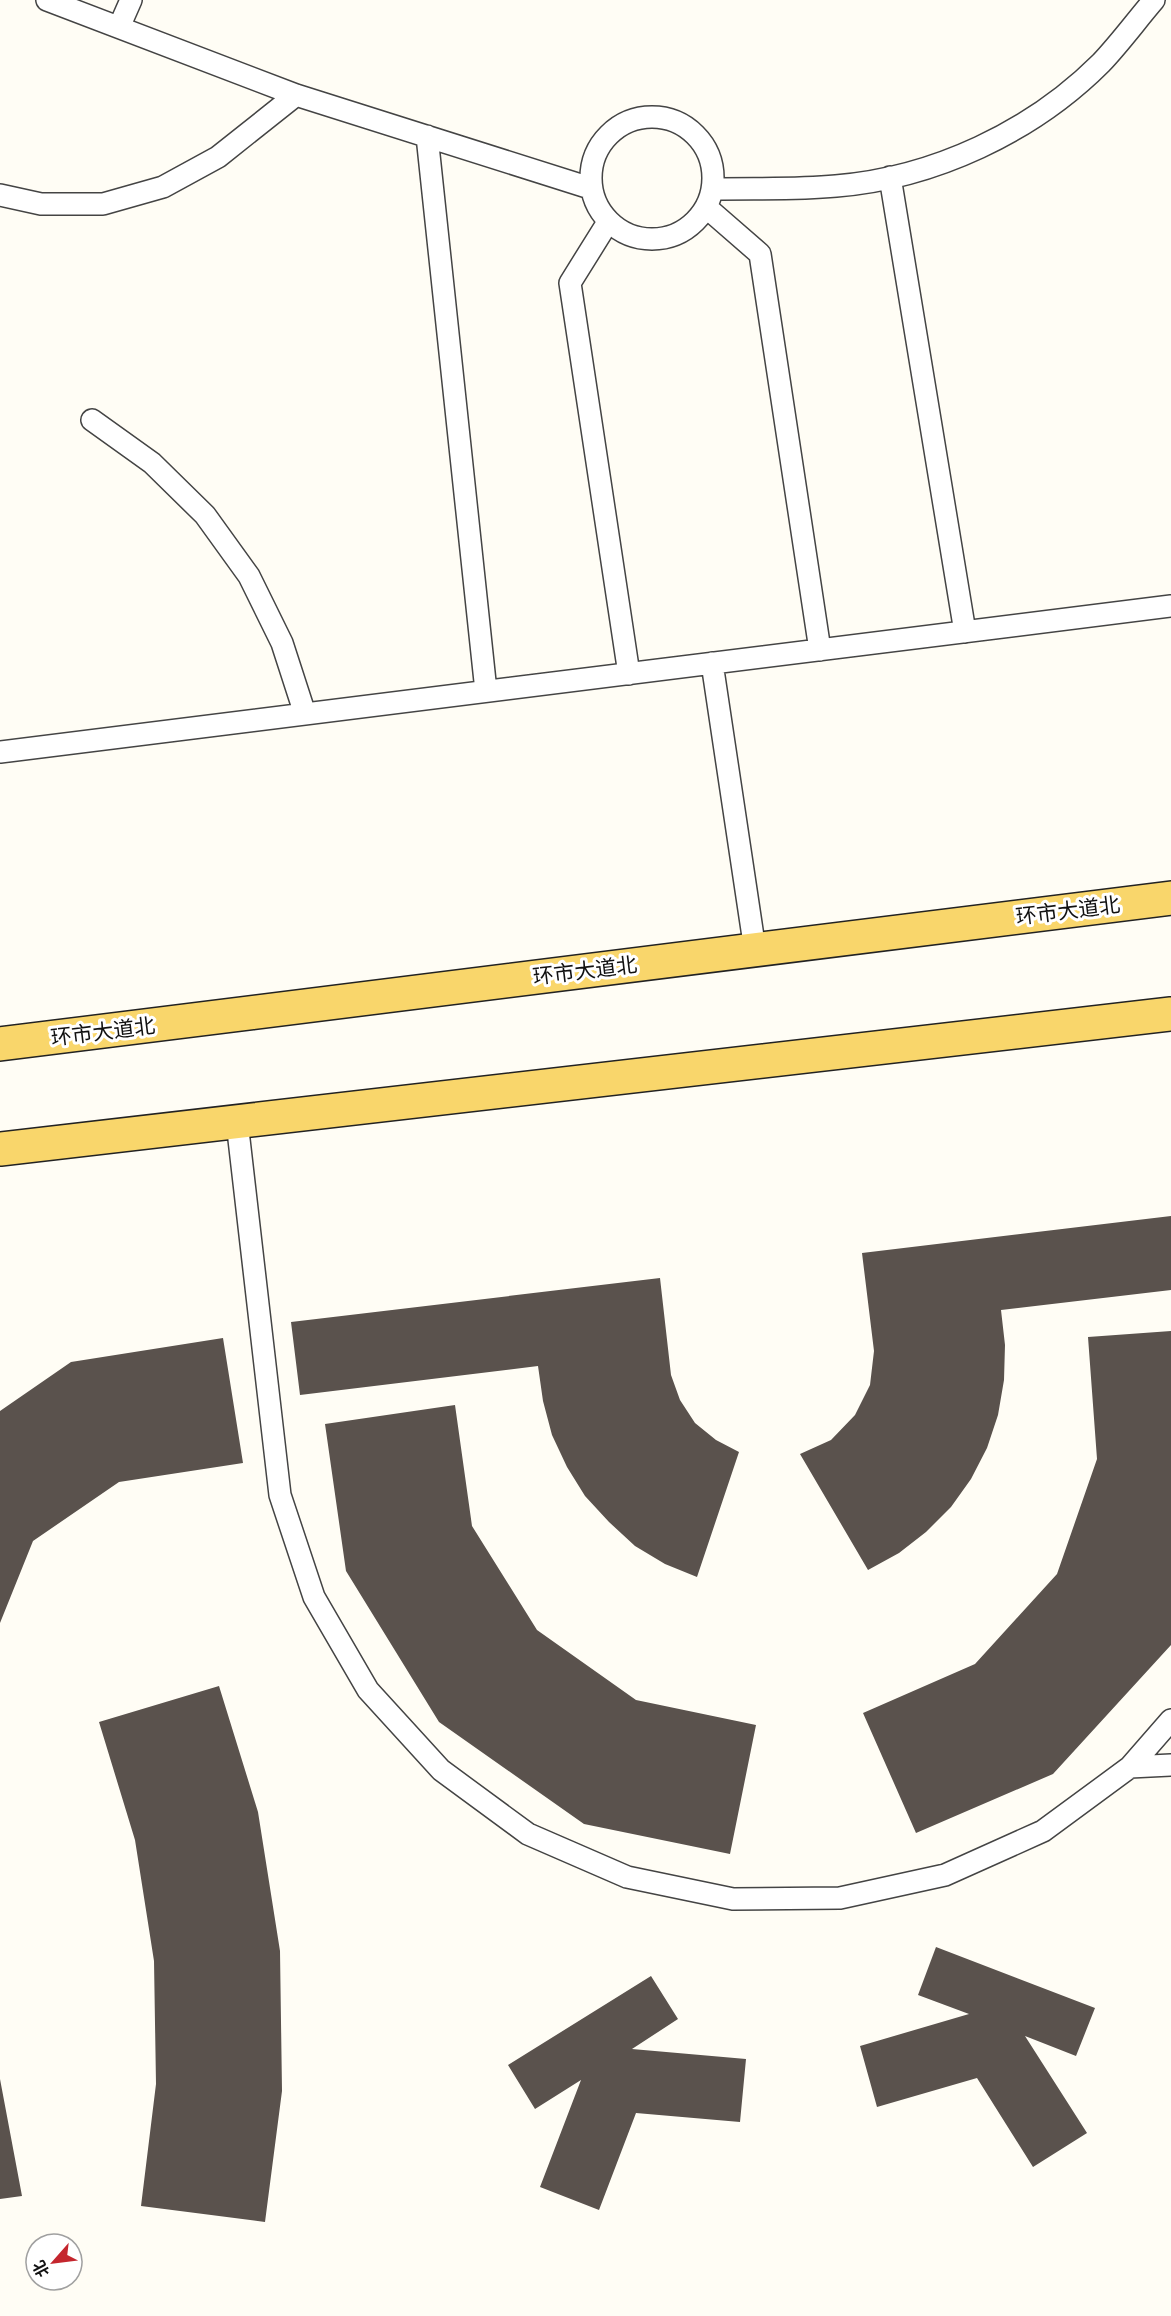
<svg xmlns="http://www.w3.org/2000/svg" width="1171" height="2316" viewBox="0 0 1171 2316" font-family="Spectral,'Noto Sans SC',serif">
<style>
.building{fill:#5a524d}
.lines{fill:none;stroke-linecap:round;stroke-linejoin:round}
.lane-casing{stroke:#444;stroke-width:24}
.primary-casing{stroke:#222;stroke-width:36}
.lane{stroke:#fff;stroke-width:21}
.primary{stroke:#f9d66b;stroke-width:33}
.labels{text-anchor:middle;stroke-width:6;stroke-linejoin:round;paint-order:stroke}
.street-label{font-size:21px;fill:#111;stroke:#fff}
</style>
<rect width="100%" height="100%" fill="#fffdf5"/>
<path class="building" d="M 1171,1216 L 1171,1290 L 1001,1310 L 1005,1345 L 1004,1380 L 998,1415 L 987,1448 L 971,1479 L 951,1507 L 926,1532 L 899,1553 L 868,1570 L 800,1454 L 831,1440 L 855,1415 L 870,1385 L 874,1351 L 862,1253 Z
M 660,1278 L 671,1375 L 680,1400 L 695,1423 L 716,1440 L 739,1452 L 697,1577 L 665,1564 L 635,1546 L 609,1522 L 585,1496 L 567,1467 L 552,1435 L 543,1401 L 538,1366 L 300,1395 L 291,1322 Z
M 1171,1331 L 1171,1645 L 1053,1774 L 916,1833 L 863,1713 L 975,1664 L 1057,1574 L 1097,1459 L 1088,1337 Z
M 223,1338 L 243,1463 L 119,1482 L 33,1541 L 0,1623 L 0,1411 L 71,1362 Z
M 455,1405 L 472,1526 L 537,1630 L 636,1700 L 756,1725 L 730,1854 L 584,1824 L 439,1722 L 346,1571 L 325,1424 Z
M 219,1686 L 258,1812 L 280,1951 L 282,2091 L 265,2222 L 141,2206 L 156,2084 L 154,1961 L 135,1840 L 99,1722 Z
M 936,1947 L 1095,2008 L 1076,2056 L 1025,2036 L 1087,2133 L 1033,2167 L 977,2078 L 877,2107 L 860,2046 L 969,2014 L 918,1995 Z
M 651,1976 L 678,2019 L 632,2049 L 746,2059 L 740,2122 L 636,2113 L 599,2210 L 540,2187 L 581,2080 L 535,2109 L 508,2065 Z
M 0,2079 L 22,2196 L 0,2199 Z"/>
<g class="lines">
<defs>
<path id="lane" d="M 47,0 L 296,95 L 590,188
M 120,25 L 131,0
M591 178a61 61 0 1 1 122 0a61 61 0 1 1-122 0Z
M 427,136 L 486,691
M 890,177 L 965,632
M 713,189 C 754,188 795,190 836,186 C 934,178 1032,132 1101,63 C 1120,43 1136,21 1154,0
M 0,195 L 41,204 L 103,204 L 163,187 L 218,157 L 296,95
M 706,207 L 760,254 L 820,650
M 608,222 L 570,283 L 629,674
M 92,420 L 152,463 L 205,515 L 249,576 L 282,643 L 305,714
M 712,663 L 755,950
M 0,752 L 1171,606
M 237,1122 L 280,1495 L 314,1597 L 368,1690 L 441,1770 L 528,1834 L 627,1877 L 733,1899 L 840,1898 L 945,1875 L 1043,1831 L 1130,1767 L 1171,1720
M 1130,1767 L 1171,1765"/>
<path id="primary" d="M 0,1044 L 1171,898
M 0,1149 L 1171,1014"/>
</defs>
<use href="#lane" class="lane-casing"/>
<use href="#primary" class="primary-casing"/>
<use href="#lane" class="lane"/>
<use href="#primary" class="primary"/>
</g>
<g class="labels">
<g class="street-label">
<text transform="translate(1068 911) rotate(-7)" y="7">环市大道北</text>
<text transform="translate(585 971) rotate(-7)" y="7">环市大道北</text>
<text transform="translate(103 1032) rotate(-7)" y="7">环市大道北</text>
</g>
</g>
<g transform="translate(54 2262) rotate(242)"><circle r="28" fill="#ffffff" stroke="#a0a0a0" stroke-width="1.5"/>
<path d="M0-4.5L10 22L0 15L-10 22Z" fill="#c4262e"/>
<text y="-9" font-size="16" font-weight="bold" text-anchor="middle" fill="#111111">北</text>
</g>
</svg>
